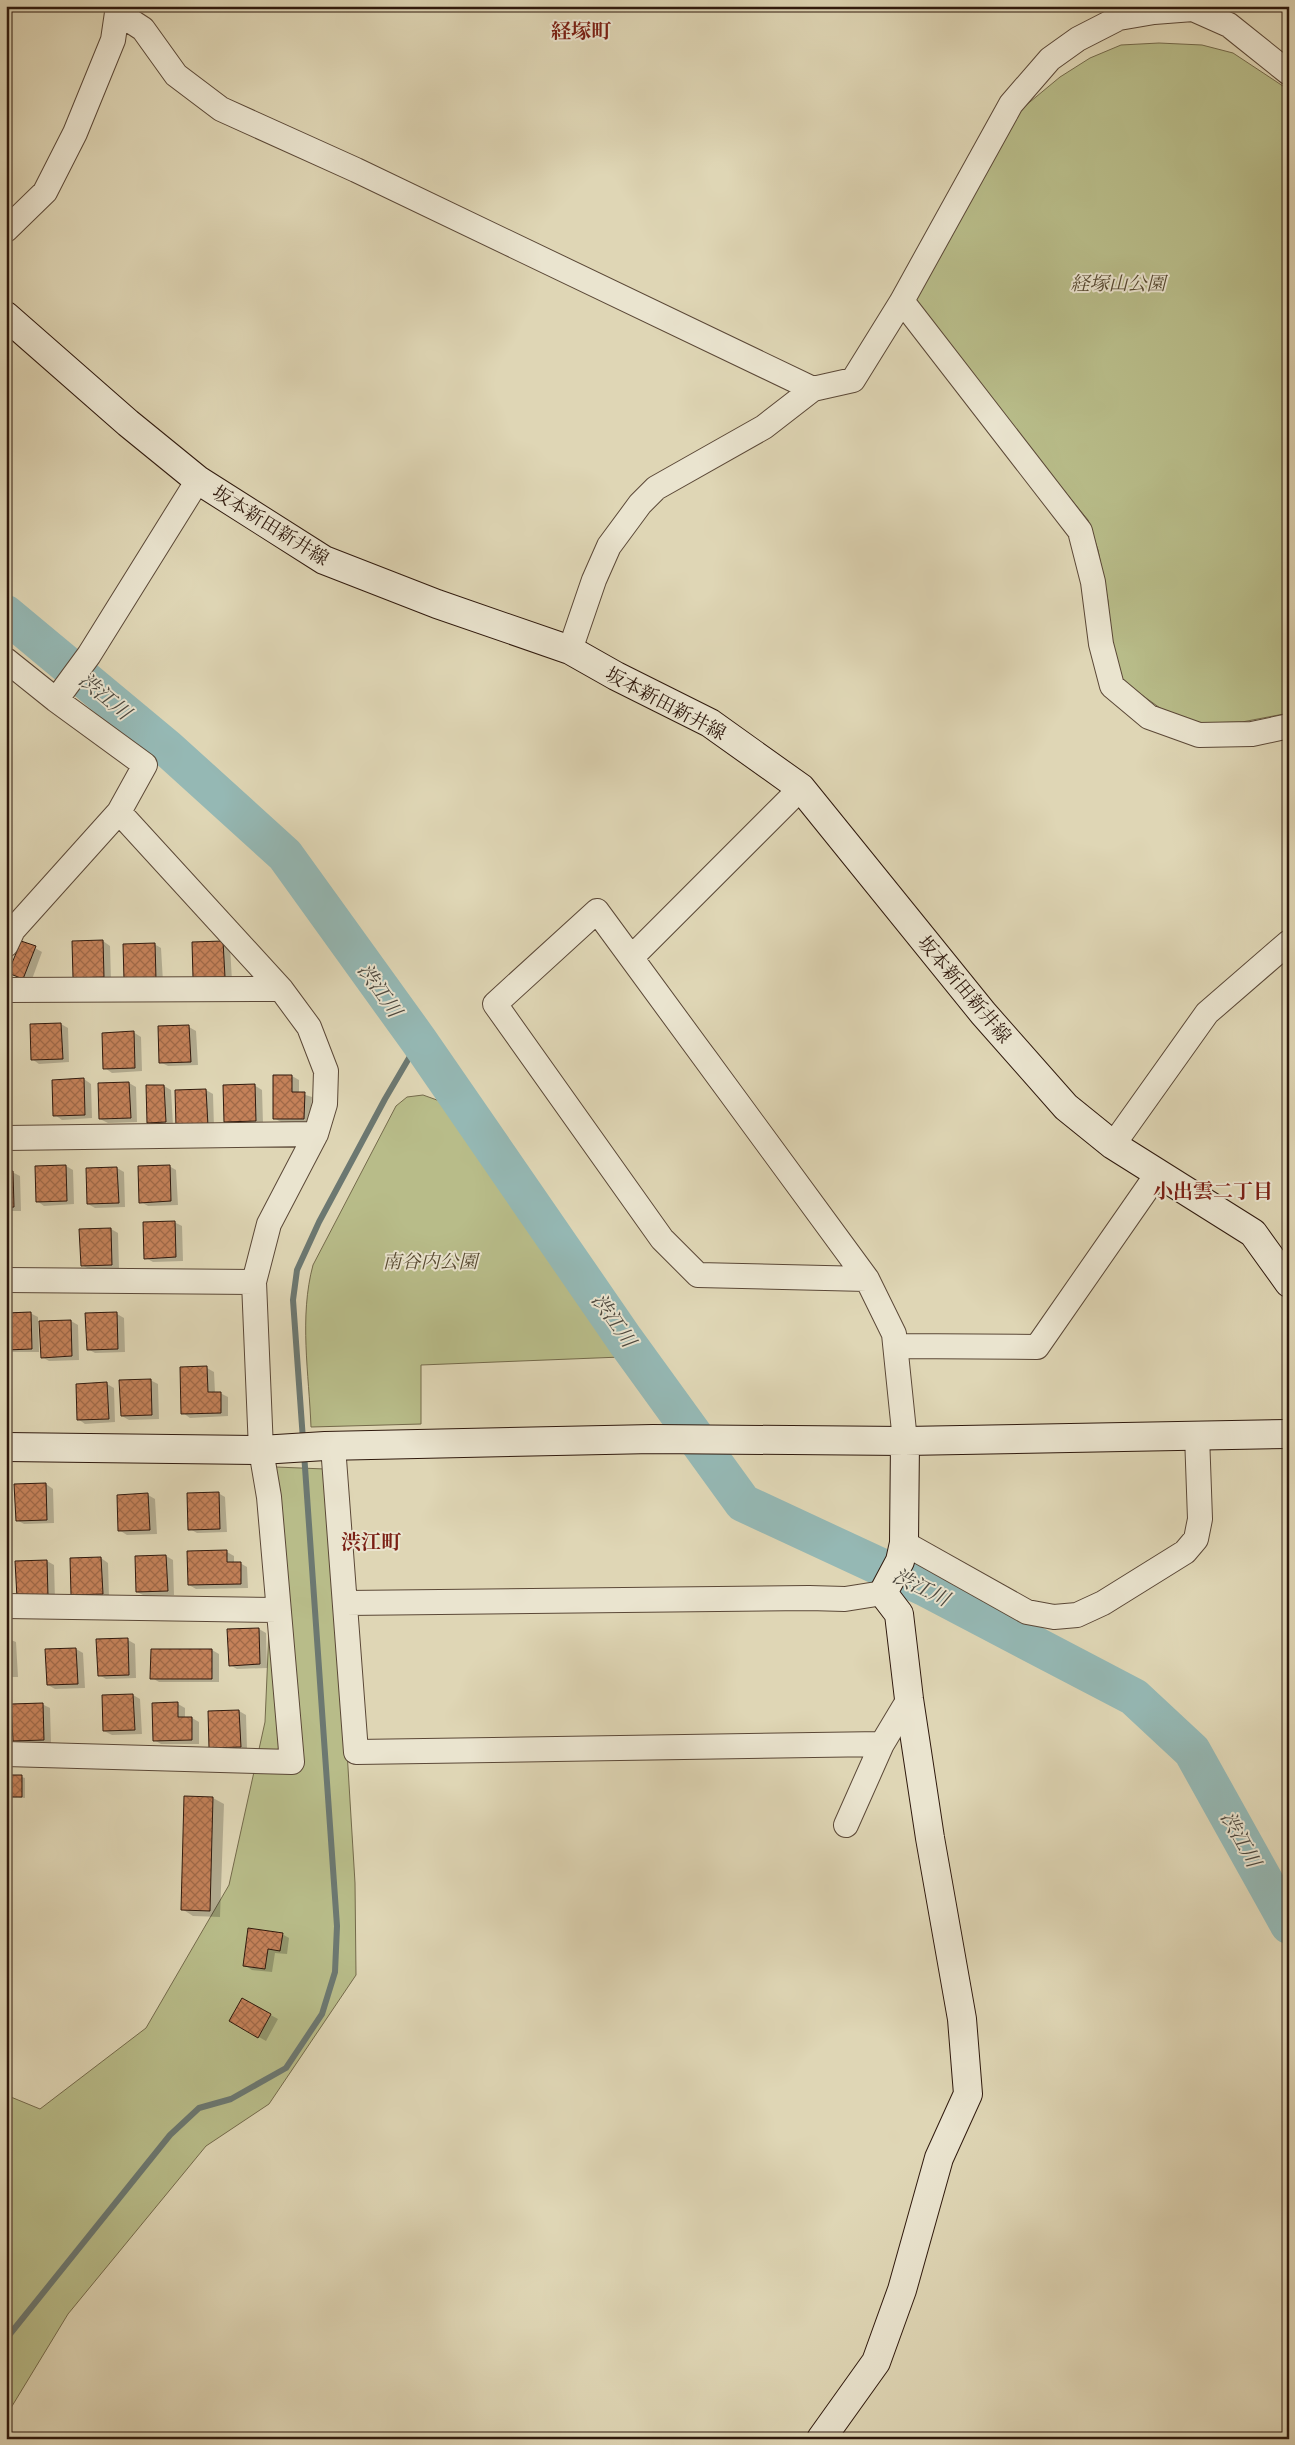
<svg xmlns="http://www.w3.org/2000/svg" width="1295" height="2445" viewBox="0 0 1295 2445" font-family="'IM FELL English','Noto Serif JP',serif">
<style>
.green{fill:#b8bc89;stroke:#746a4b}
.shadow{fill:#0003}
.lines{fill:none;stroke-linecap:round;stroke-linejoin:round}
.stream{stroke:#6c7871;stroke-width:6}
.river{stroke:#95b8b4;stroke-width:38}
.building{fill:url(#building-cross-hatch);stroke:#2f190d}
.street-casing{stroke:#5b4837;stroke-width:26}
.secondary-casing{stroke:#2f190d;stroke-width:30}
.street{stroke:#eae4cf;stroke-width:24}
.secondary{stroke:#eae4cf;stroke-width:28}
.labels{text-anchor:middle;stroke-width:4;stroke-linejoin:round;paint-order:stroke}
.park-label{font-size:19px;font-style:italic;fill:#584a32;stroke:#eae4cf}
.street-label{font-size:19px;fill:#2f190d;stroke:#eae4cf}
.neighbourhood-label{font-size:20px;font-weight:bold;fill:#7a1f14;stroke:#eae4cf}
.water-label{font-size:20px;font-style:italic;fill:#4e493f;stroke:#eae4cf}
</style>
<defs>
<pattern id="building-cross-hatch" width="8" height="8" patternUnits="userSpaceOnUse" patternTransform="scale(1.25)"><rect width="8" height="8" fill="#c48159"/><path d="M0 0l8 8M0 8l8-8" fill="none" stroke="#a06948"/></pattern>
</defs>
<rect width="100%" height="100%" fill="#dfd6b5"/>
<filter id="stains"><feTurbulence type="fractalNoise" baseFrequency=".004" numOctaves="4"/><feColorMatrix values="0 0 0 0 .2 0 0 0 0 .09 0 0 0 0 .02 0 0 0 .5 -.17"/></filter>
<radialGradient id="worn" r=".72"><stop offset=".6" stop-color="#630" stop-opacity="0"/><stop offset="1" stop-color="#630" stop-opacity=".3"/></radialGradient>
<path class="green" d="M 1159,43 L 1202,45 L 1233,53 L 1289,90 L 1289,713 L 1242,722 L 1198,723 L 1160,708 L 1121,680 L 1111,646 L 1108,601 L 1098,550 L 1088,520 L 1018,434 L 915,299 L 1019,111 L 1060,77 L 1090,58 L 1121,45 Z
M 423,1095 L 448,1104 L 621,1357 L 421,1365 L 421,1424 L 311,1427 C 309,1374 299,1317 313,1265 L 396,1106 L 407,1097 Z
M 276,1467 L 325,1469 L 343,1685 L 355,1883 L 356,1975 L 269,2104 L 206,2146 L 68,2314 L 6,2416 L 6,2095 L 40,2109 L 146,2028 L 229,1885 L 265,1722 Z"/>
<path class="shadow" d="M 103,941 L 110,946 L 111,980 L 81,981 L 74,977 Z
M 223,942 L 230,946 L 232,981 L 202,982 Z
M 154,944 L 161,948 L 163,982 L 133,984 Z
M 35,948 L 42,952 L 31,982 L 10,972 Z
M 61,1024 L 68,1028 L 69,1062 L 39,1064 L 32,1059 Z
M 189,1027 L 196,1031 L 198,1065 L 168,1066 L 160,1062 L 159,1028 Z
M 133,1032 L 141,1037 L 142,1071 L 112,1073 L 105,1068 Z
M 275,1076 L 292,1076 L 299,1080 L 299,1093 L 312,1097 L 311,1122 L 281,1122 L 274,1118 Z
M 84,1079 L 91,1084 L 92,1118 L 62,1120 L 55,1115 Z
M 129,1083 L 136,1087 L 137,1122 L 108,1123 L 100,1119 L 99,1084 Z
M 254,1085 L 262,1090 L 263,1124 L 233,1125 L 226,1121 Z
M 164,1086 L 171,1090 L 173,1126 L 156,1126 L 148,1122 L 148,1087 Z
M 206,1090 L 213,1094 L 214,1129 L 184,1130 Z
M 66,1166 L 73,1170 L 74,1204 L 44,1206 L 37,1201 L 36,1167 Z
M 169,1166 L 176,1170 L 178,1205 L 148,1206 L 141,1202 Z
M 117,1168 L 124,1172 L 125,1207 L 95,1208 L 88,1204 Z
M 6,1172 L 12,1172 L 20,1176 L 21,1211 L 6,1211 Z
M 174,1222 L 182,1226 L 183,1261 L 153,1262 L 146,1258 Z
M 111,1229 L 118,1233 L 119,1268 L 89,1269 L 82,1265 Z
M 30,1313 L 38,1317 L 39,1352 L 6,1352 L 6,1314 Z
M 117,1314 L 124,1318 L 125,1352 L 95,1353 L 88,1349 Z
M 71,1321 L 78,1325 L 79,1360 L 49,1361 L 42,1357 Z
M 181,1368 L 207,1368 L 214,1372 L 215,1393 L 220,1393 L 228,1397 L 228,1416 L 190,1418 L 183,1413 Z
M 150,1380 L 158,1384 L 159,1419 L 129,1420 L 122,1416 Z
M 107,1384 L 114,1388 L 115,1422 L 85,1424 L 78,1419 Z
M 46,1484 L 53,1489 L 54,1523 L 24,1524 L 17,1520 Z
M 218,1493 L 225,1497 L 227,1532 L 197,1533 L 190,1529 Z
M 148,1495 L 155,1499 L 157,1534 L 127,1535 L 119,1530 L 118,1496 Z
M 6,1497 L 9,1498 L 10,1533 L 6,1533 Z
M 227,1552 L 234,1556 L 234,1563 L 240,1563 L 247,1567 L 248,1588 L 196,1589 L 189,1585 Z
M 166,1556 L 173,1560 L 174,1595 L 145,1596 L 137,1592 Z
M 101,1558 L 108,1563 L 109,1597 L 79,1598 L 72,1594 Z
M 47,1561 L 54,1565 L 55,1600 L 25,1601 Z
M 259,1629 L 266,1633 L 267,1668 L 237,1669 L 230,1665 Z
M 6,1638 L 16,1642 L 18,1677 L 6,1677 Z
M 128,1640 L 135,1644 L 136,1678 L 106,1679 L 99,1675 Z
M 76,1649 L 83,1653 L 85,1688 L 55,1689 L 48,1685 L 47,1650 Z
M 212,1650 L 219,1654 L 219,1682 L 159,1682 L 152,1678 Z
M 133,1695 L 140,1699 L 142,1734 L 112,1735 L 104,1731 L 103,1696 Z
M 42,1704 L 50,1708 L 51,1743 L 21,1744 L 14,1740 Z
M 178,1704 L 185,1708 L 185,1718 L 192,1718 L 199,1722 L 199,1744 L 161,1744 L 154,1740 Z
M 239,1711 L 246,1715 L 247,1750 L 217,1751 L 210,1747 Z
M 22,1777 L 25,1778 L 25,1798 L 6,1797 Z
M 213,1798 L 224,1804 L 220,1917 L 193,1916 L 182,1909 Z
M 282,1934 L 289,1938 L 287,1954 L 275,1953 L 272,1972 L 252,1970 L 244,1965 Z
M 242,1999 L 278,2019 L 266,2041 L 230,2021 Z"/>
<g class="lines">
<path class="stream" d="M 303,1440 L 293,1300 L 297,1270 L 319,1222 L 385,1099 L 419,1041
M 6,2339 L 170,2135 L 199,2108 L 231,2099 L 286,2068 L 322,2014 L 335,1972 L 337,1926 L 304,1453"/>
<path class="river" d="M 6,614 L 167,748 L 285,855 L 419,1041 L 625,1340 L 743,1503 L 924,1587 L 1134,1697 L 1192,1751 L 1289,1925"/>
</g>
<path class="building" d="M 103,940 L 104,977 L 73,978 L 72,941 Z
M 21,941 L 36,946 L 23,979 L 8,973 Z
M 223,941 L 225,977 L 193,978 L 192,942 Z
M 155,943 L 156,979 L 124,980 L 123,944 Z
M 61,1023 L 63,1059 L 31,1060 L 30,1024 Z
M 189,1025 L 191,1062 L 159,1063 L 158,1026 Z
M 134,1031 L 135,1068 L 103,1069 L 102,1033 Z
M 273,1075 L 292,1075 L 292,1092 L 305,1092 L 304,1119 L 273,1119 Z
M 84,1078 L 85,1115 L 53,1116 L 52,1080 Z
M 129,1082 L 131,1118 L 99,1119 L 98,1083 Z
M 255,1084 L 256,1121 L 224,1122 L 223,1085 Z
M 146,1085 L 164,1085 L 166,1122 L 147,1123 Z
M 206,1089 L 208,1126 L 176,1127 L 175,1090 Z
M 66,1165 L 67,1201 L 36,1202 L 35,1166 Z
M 170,1165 L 171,1201 L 139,1203 L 138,1166 Z
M 117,1167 L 119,1203 L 87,1204 L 86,1168 Z
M 6,1171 L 13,1171 L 14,1207 L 6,1208 Z
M 175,1221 L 176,1257 L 144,1259 L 143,1222 Z
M 111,1228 L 112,1265 L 81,1266 L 79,1229 Z
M 31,1312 L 32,1349 L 6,1350 L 6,1313 Z
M 117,1312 L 118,1349 L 87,1350 L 85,1313 Z
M 71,1320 L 72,1356 L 41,1358 L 39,1321 Z
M 207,1366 L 208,1392 L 221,1392 L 221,1413 L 181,1414 L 180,1367 Z
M 151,1379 L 152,1415 L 121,1416 L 119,1380 Z
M 107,1382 L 109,1419 L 77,1420 L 76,1384 Z
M 46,1483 L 47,1520 L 16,1521 L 14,1484 Z
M 219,1492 L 220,1529 L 188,1530 L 187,1493 Z
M 148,1493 L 150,1530 L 118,1531 L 117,1495 Z
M 227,1550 L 227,1562 L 241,1562 L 241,1584 L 188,1585 L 187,1551 Z
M 166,1555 L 168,1591 L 136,1592 L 135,1556 Z
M 101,1557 L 103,1594 L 71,1595 L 70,1558 Z
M 47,1560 L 48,1596 L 17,1598 L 15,1561 Z
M 259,1628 L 260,1664 L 229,1666 L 227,1629 Z
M 6,1637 L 10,1637 L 11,1673 L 6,1674 Z
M 128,1638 L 129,1675 L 98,1676 L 96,1639 Z
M 76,1648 L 78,1684 L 47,1685 L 45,1649 Z
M 151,1649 L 212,1649 L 212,1679 L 150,1679 Z
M 133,1694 L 135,1730 L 103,1731 L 102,1695 Z
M 178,1702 L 178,1717 L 192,1717 L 192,1740 L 153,1741 L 152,1703 Z
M 43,1703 L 44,1740 L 13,1741 L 11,1704 Z
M 239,1710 L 241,1747 L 209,1748 L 208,1711 Z
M 6,1775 L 22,1775 L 22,1797 L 6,1797 Z
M 184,1796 L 213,1797 L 210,1911 L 181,1910 Z
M 248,1928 L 283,1933 L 280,1951 L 268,1949 L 265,1969 L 243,1966 Z
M 242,1998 L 271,2014 L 258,2038 L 229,2021 Z"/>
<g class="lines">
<defs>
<path id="street" d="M 117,12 L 143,29 L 176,75 L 221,109 L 356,170 L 813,389
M 6,230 L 45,192 L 75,133 L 113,40 L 118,6
M 902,301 L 1080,531 L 1093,582 L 1101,644 L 1112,686 L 1149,717 L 1199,735 L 1252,734 L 1289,726
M 570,650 L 594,580 L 609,546 L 640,504 L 656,488 L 764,427 L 813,389 L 853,380 L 902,301 L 1011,104 L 1050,59 L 1078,39 L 1119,18 L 1154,12 L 1193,9 L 1229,25 L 1289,73
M 6,660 L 56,700 L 145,765 L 119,812 L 13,930 L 6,945
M 56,700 L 89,655 L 198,480
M 632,957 L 801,788
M 6,990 L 281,989
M 6,1138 L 316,1134
M 1113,1145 L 1207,1013 L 1289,942
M 867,1279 L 698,1275 L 662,1239 L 495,1004 L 597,911 L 867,1279 L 894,1334 L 905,1441
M 6,1280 L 254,1282
M 896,1346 L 1037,1347 L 1158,1173
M 333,1446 L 356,1752 L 882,1744 L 909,1699
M 904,1543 L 1027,1612 L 1054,1617 L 1077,1615 L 1103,1603 L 1185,1552 L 1196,1539 L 1200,1519 L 1197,1435
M 346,1603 L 809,1598 L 845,1599 L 883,1593
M 6,1606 L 278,1610
M 6,1754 L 292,1762 L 269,1497 L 261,1450 L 254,1282 L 269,1224 L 316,1134 L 325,1104 L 326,1071 L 309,1027 L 281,989 L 119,812
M 846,1825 L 882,1744"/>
<path id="secondary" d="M 6,316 L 128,423 L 198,480 L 324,560 L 437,604 L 570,650 L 616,676 L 710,723 L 801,788 L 983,1013 L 1066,1107 L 1113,1145 L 1253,1233 L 1289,1283
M 6,1447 L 261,1450 L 325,1446 L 653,1439 L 905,1441 L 1289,1434
M 821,2439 L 876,2362 L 902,2290 L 939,2158 L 968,2094 L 962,2019 L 930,1838 L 909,1699 L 899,1614 L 883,1593 L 900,1561 L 904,1543 L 905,1441"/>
</defs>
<use href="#street" class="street-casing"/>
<use href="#secondary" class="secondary-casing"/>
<use href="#street" class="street"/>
<use href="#secondary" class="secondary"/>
</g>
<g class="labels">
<g class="park-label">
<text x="1118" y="290">経塚山公園</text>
<text x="430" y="1268">南谷内公園</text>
</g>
<g class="street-label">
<text transform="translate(271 525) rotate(32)" y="7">坂本新田新井線</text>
<text transform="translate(666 703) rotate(28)" y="7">坂本新田新井線</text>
<text transform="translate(965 989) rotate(50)" y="7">坂本新田新井線</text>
</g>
<g class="neighbourhood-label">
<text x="581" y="38">経塚町</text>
<text x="1213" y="1198">小出雲二丁目</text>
<text x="371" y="1549">渋江町</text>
</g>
<g class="water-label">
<text transform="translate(105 696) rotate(40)" y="7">渋江川</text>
<text transform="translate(380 990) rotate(55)" y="7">渋江川</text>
<text transform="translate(614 1320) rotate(55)" y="7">渋江川</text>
<text transform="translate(921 1587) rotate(26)" y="7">渋江川</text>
<text transform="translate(1241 1839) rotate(61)" y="7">渋江川</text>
</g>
</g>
<rect width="1295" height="2445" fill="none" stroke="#dfd6b5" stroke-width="25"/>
<rect x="8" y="8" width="1280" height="2430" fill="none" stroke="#2f190d" stroke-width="2.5"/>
<rect x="12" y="12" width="1270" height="2420" fill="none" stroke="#2f190d"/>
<rect width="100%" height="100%" filter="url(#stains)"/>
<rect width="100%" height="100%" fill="url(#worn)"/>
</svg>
